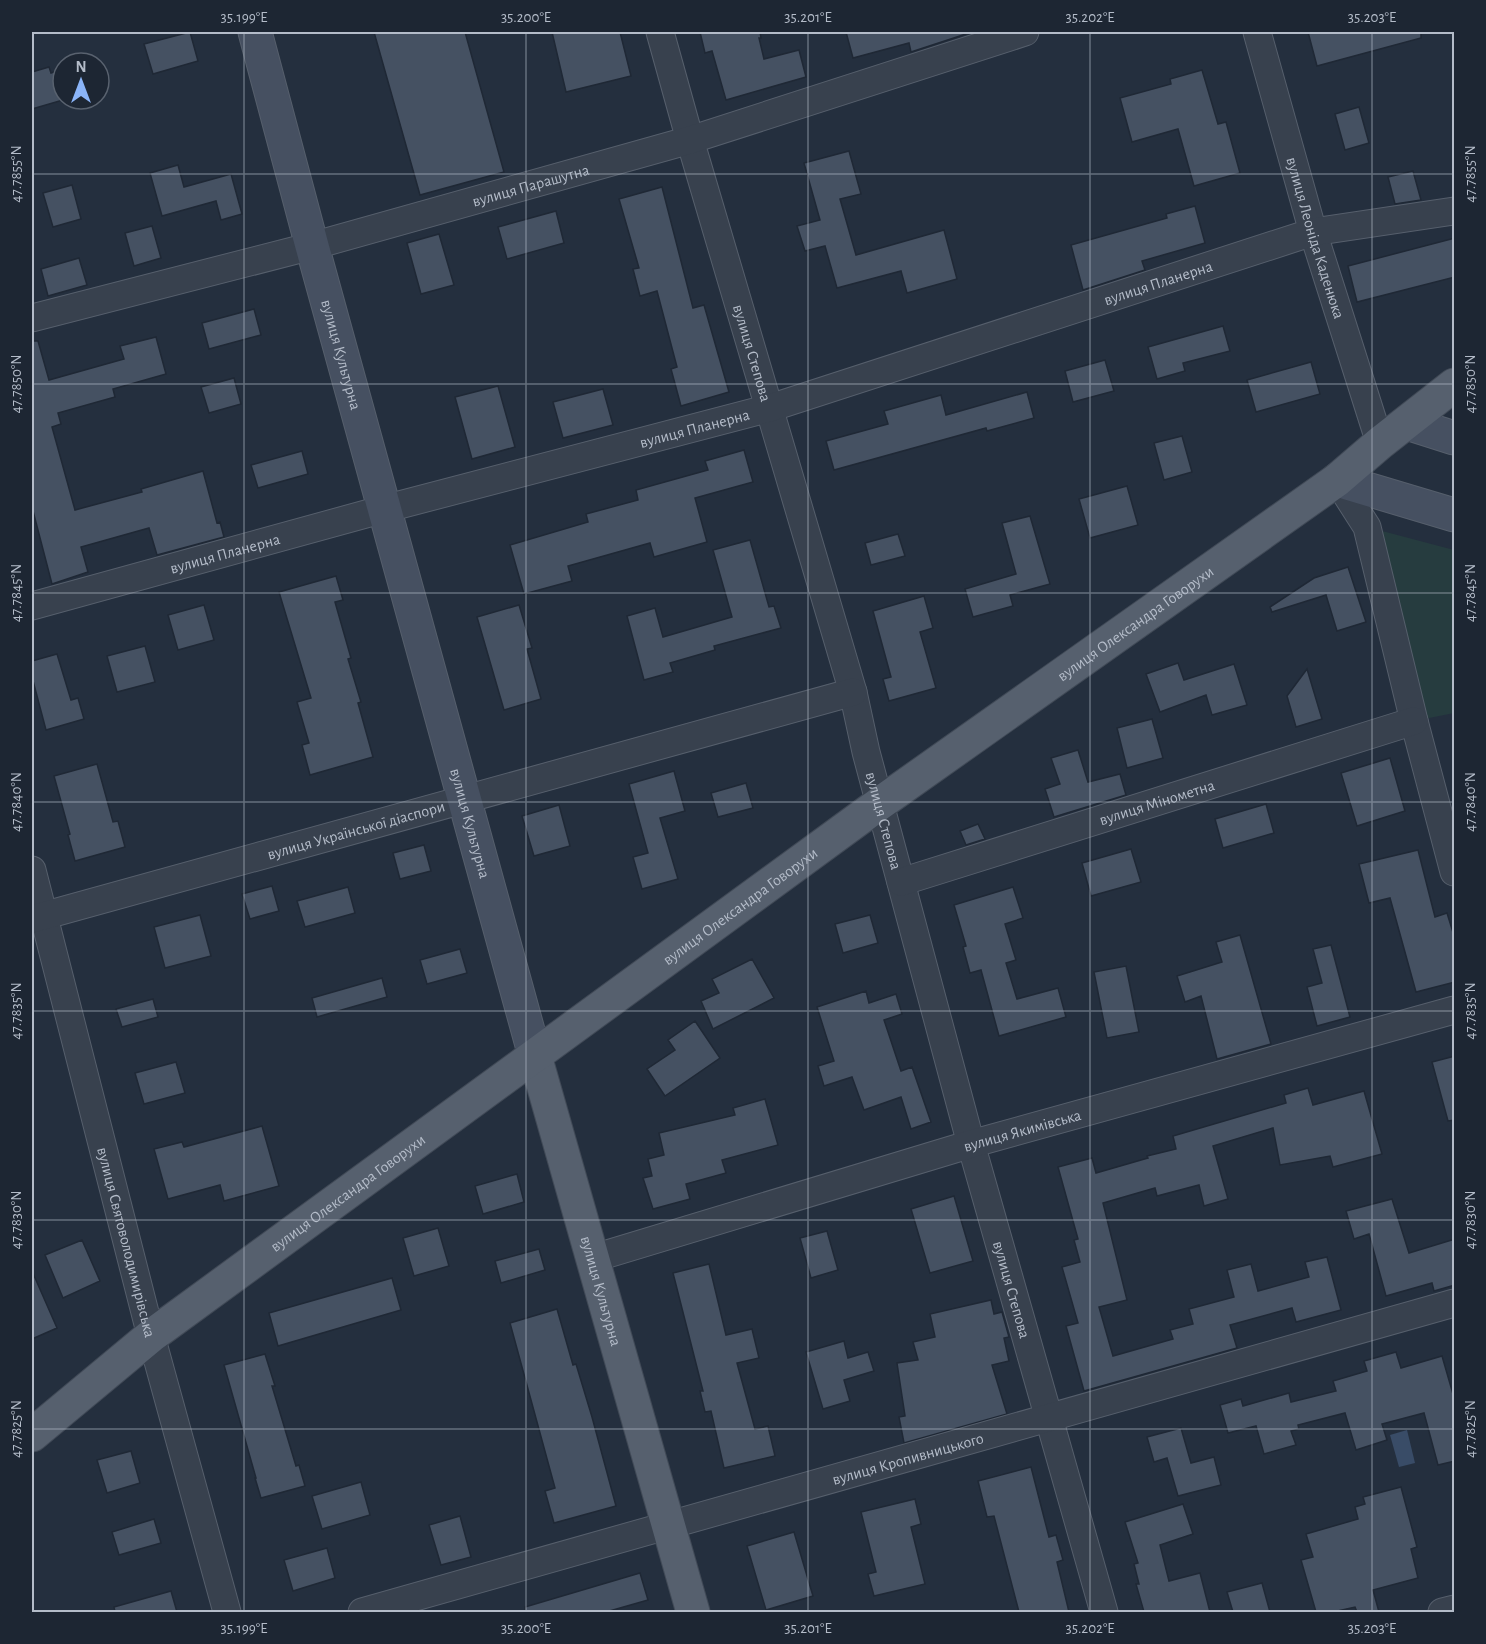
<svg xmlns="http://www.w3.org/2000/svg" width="1486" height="1644" viewBox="0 0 1486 1644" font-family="'Alegreya Sans',sans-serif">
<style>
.green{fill:#263c3f}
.water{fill:#394c67}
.building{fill:#455162;stroke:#1f2835;stroke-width:1.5}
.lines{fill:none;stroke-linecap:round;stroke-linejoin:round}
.street-casing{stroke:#565f6c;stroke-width:29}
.secondary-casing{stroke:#565f6c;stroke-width:35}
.primary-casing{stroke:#414a57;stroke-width:35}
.street{stroke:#38414e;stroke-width:27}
.secondary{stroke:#465061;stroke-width:33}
.primary{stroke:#56606e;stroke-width:33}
.ticks{fill:none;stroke:#b4bcc9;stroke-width:1.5;stroke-opacity:0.45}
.labels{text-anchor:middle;stroke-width:4.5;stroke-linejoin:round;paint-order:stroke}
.street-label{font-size:16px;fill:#b4bcc9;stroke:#1d2633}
.neatline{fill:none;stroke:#b4bcc9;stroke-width:2}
.ticks-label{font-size:15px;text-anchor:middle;fill:#b4bcc9}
</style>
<rect width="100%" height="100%" fill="#242f3e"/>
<path class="green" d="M 1367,527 L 1454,550 L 1454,713 L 1414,721 Z"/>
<path class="water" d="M 1407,1430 L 1415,1463 L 1399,1467 L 1390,1435 Z"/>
<path class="building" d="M 190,32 L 198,61 L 153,74 L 144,44 Z
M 374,32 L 465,32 L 504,172 L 420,195 Z
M 552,32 L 620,32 L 631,76 L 566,92 Z
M 700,32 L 760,32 L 761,38 L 759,38 L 764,59 L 799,50 L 806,77 L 726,100 L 712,51 L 705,53 Z
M 846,32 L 972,32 L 911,52 L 909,43 L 853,58 Z
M 1308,32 L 1421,32 L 1421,38 L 1317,66 Z
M 49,67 L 51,73 L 63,69 L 63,100 L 32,109 L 32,72 Z
M 1202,70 L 1218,124 L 1226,122 L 1240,173 L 1194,186 L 1178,129 L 1132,142 L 1120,98 L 1171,84 L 1170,79 Z
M 1359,107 L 1369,143 L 1345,150 L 1335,114 Z
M 849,151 L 861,194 L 840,199 L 856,255 L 944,230 L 957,279 L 907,293 L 901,271 L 837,288 L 825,246 L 805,251 L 797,226 L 820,220 L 804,163 Z
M 178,165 L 184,187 L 231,174 L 242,214 L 221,220 L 216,201 L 162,216 L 150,173 Z
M 1413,171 L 1421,200 L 1395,204 L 1388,177 Z
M 72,185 L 81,219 L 53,227 L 43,193 Z
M 662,187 L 693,308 L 704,305 L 729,392 L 681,406 L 671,369 L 677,367 L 657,291 L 640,296 L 633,269 L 639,268 L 619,199 Z
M 1195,206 L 1205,243 L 1142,261 L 1145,270 L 1083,290 L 1071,245 L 1167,218 L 1166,214 Z
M 556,211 L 564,243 L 507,259 L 498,227 Z
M 152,226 L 161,258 L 134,266 L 125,233 Z
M 439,234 L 454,285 L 421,294 L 407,243 Z
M 1455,238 L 1455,277 L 1357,302 L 1348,266 Z
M 79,258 L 87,285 L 48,296 L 41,269 Z
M 254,309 L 261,335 L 209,349 L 202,323 Z
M 1223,326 L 1230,351 L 1183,363 L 1185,371 L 1157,379 L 1148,347 Z
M 156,337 L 166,374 L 113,389 L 115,397 L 58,413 L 61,424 L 52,427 L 75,510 L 142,492 L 141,489 L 203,471 L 217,523 L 220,522 L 224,537 L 157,555 L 149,528 L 81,547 L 88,572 L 52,584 L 32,507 L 32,341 L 38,341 L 49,380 L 124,359 L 120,346 Z
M 1105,360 L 1114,391 L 1073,402 L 1065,371 Z
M 1311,362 L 1320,394 L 1256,412 L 1247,380 Z
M 234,378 L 241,404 L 209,413 L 201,387 Z
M 498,386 L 515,447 L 472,459 L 455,397 Z
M 603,389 L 613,425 L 563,438 L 553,402 Z
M 1027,392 L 1034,418 L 987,431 L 986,428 L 834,470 L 826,441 L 888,424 L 884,411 L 941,395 L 946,415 Z
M 1182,436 L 1192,472 L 1164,480 L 1154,443 Z
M 744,450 L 753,482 L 695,498 L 707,542 L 654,557 L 650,543 L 568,566 L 572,581 L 524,594 L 510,545 L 588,522 L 586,514 L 638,500 L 636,490 L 708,470 L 705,461 Z
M 302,451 L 308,474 L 258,488 L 251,465 Z
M 1127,486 L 1138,525 L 1090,538 L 1079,499 Z
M 1030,516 L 1050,584 L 1010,595 L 1013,606 L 973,617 L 965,589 L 1016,574 L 1002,523 Z
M 898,534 L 905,556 L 871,565 L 865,543 Z
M 750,540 L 769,607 L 774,606 L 781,628 L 714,646 L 715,650 L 670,663 L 673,672 L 644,680 L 627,616 L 655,608 L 663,637 L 732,617 L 713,550 Z
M 1348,567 L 1366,622 L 1337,631 L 1326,595 L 1272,612 L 1270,607 L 1314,578 Z
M 336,576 L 343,600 L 335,602 L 351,658 L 348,659 L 361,702 L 358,703 L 373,757 L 310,775 L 302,745 L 309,743 L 297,702 L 311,698 L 279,592 Z
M 924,596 L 933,628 L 920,632 L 936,688 L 889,701 L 883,679 L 891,677 L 873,611 Z
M 204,605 L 214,640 L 178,650 L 168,615 Z
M 519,605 L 532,648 L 527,649 L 541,699 L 504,710 L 477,617 Z
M 145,646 L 155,682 L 117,692 L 107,656 Z
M 57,654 L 71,700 L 78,698 L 84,719 L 46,730 L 32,677 L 32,661 Z
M 1178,663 L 1184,680 L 1234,664 L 1247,705 L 1212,715 L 1206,695 L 1160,712 L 1146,674 Z
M 1307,669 L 1322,719 L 1296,727 L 1287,696 Z
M 1152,719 L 1163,758 L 1127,768 L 1117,728 Z
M 1078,750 L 1088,782 L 1120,774 L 1126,795 L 1054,817 L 1045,789 L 1060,784 L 1051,758 Z
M 1390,758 L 1405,811 L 1357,826 L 1341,773 Z
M 97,764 L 113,822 L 118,821 L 125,847 L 75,861 L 68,835 L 70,834 L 54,776 Z
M 674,771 L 685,811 L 660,818 L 678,879 L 642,889 L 633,857 L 648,853 L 629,784 Z
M 746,783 L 753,808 L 718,817 L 711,793 Z
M 1266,804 L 1274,833 L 1223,848 L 1215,819 Z
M 559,805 L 570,846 L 534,856 L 522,816 Z
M 978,824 L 985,839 L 966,845 L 960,831 Z
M 424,845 L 431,871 L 400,879 L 393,853 Z
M 1131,849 L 1141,882 L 1091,896 L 1082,863 Z
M 1418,850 L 1435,917 L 1447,913 L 1455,939 L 1455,982 L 1416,992 L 1390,898 L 1369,903 L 1359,864 Z
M 272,886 L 279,911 L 250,919 L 242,894 Z
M 348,887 L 355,913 L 305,927 L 297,901 Z
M 1013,887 L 1023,918 L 1005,924 L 1016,960 L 1006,963 L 1017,999 L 1058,988 L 1066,1017 L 999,1036 L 981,970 L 970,973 L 963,947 L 966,946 L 954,905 Z
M 200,915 L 211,956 L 165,968 L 154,927 Z
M 870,915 L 878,943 L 843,953 L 835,924 Z
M 1240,935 L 1271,1044 L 1217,1059 L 1201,996 L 1185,1002 L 1177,976 L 1222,962 L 1216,942 Z
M 1331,945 L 1350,1017 L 1317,1026 L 1307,987 L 1322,983 L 1313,949 Z
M 460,949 L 467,973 L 427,984 L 420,960 Z
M 752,959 L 774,998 L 713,1029 L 701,1001 L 719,993 L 712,979 Z
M 1126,966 L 1139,1032 L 1107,1038 L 1094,972 Z
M 382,978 L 387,997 L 317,1017 L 312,998 Z
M 866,991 L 869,1003 L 896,994 L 902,1014 L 884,1020 L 901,1071 L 912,1067 L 931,1122 L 911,1129 L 901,1097 L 864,1110 L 852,1077 L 824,1086 L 818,1066 L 834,1061 L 817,1007 Z
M 153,999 L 158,1017 L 122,1027 L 116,1009 Z
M 695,1021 L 720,1058 L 665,1096 L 647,1069 L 675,1050 L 668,1040 Z
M 1455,1056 L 1455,1120 L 1448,1121 L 1432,1062 Z
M 176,1062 L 185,1093 L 144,1104 L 135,1073 Z
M 1308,1088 L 1313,1105 L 1364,1091 L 1382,1154 L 1333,1167 L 1330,1156 L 1280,1165 L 1273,1128 L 1213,1146 L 1228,1199 L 1204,1206 L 1199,1185 L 1157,1196 L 1155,1188 L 1103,1203 L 1127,1300 L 1099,1307 L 1113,1356 L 1173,1339 L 1170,1330 L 1193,1324 L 1189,1309 L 1234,1297 L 1227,1270 L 1251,1264 L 1258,1291 L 1309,1277 L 1305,1262 L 1327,1257 L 1341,1310 L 1296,1322 L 1292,1308 L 1230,1325 L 1237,1348 L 1084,1391 L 1066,1326 L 1078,1323 L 1062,1267 L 1080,1262 L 1074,1240 L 1078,1239 L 1058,1167 L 1092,1158 L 1096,1173 L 1148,1158 L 1147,1156 L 1176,1149 L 1173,1136 L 1286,1103 L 1284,1095 Z
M 765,1099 L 778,1145 L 722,1160 L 726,1173 L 686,1184 L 690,1199 L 653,1209 L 643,1178 L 652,1176 L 648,1159 L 664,1155 L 659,1133 L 735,1115 L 733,1108 Z
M 262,1126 L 279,1186 L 224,1201 L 220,1185 L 168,1199 L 154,1149 L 182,1142 L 184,1147 Z
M 517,1174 L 524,1202 L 483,1214 L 475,1186 Z
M 954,1196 L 973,1261 L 930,1273 L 911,1209 Z
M 1392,1199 L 1409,1253 L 1455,1239 L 1455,1285 L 1434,1291 L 1432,1283 L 1386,1296 L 1369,1234 L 1354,1239 L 1346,1211 Z
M 438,1228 L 449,1266 L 414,1276 L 403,1238 Z
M 827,1231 L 838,1270 L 811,1278 L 800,1238 Z
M 82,1240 L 100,1281 L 63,1298 L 45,1255 Z
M 539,1249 L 545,1270 L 501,1283 L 495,1261 Z
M 709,1264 L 726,1335 L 752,1329 L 759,1358 L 737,1363 L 755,1429 L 768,1426 L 775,1456 L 724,1468 L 711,1411 L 705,1412 L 700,1391 L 703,1391 L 673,1273 Z
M 32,1271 L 57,1328 L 32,1339 Z
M 392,1278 L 401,1310 L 278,1346 L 269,1313 Z
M 991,1300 L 994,1314 L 1002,1312 L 1009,1337 L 1004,1338 L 1009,1361 L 992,1365 L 1007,1414 L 904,1443 L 899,1417 L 905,1416 L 897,1363 L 918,1360 L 913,1342 L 935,1337 L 930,1314 Z
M 557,1309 L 573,1365 L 576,1364 L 592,1417 L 616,1506 L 554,1523 L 545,1491 L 555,1488 L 510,1323 Z
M 844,1341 L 848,1358 L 868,1352 L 874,1371 L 844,1380 L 850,1401 L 823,1409 L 806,1352 Z
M 1396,1352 L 1401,1368 L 1442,1356 L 1455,1401 L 1455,1461 L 1438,1465 L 1424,1413 L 1382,1424 L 1387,1440 L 1356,1450 L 1345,1413 L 1298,1425 L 1299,1429 L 1291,1431 L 1296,1445 L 1264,1454 L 1256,1426 L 1228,1433 L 1220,1405 L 1241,1399 L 1243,1406 L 1289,1393 L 1291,1402 L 1336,1391 L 1333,1381 L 1367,1371 L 1364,1361 Z
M 265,1354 L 275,1386 L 272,1386 L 296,1466 L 299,1465 L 305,1486 L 261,1498 L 255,1478 L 256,1478 L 224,1365 Z
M 1181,1428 L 1191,1463 L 1214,1457 L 1221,1485 L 1178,1496 L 1167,1458 L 1154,1462 L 1147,1437 Z
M 131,1451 L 140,1483 L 107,1493 L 97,1460 Z
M 1031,1467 L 1049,1537 L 1056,1535 L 1063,1560 L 1057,1562 L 1069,1612 L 1019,1612 L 994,1516 L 987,1517 L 978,1481 Z
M 361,1482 L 370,1515 L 322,1529 L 312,1496 Z
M 1401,1487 L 1417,1547 L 1411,1549 L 1418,1578 L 1373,1590 L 1379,1612 L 1357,1612 L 1355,1607 L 1333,1612 L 1316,1612 L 1301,1560 L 1313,1557 L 1306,1534 L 1358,1519 L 1355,1507 L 1365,1504 L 1363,1497 Z
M 915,1499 L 921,1524 L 911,1527 L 925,1584 L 874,1596 L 868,1574 L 876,1572 L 861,1512 Z
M 1183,1504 L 1193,1534 L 1160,1545 L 1169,1581 L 1200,1573 L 1210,1612 L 1144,1612 L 1136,1584 L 1139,1584 L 1134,1564 L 1138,1563 L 1125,1522 Z
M 460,1516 L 471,1557 L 441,1565 L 429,1525 Z
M 154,1519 L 161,1543 L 119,1555 L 112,1532 Z
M 794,1532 L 813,1596 L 766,1610 L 747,1546 Z
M 327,1548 L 335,1578 L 293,1591 L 284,1560 Z
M 640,1573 L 648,1600 L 606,1612 L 525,1612 L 525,1607 Z
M 1262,1583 L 1270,1612 L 1233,1612 L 1227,1592 Z
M 171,1591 L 177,1612 L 115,1612 L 114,1607 Z"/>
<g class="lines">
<defs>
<g id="street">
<path id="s1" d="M 660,32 L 690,140 L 853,692 L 866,752 L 971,1144 L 1104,1612"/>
<path id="s2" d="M 1257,32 L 1313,232 L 1380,443"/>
<path id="s3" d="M 32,318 L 312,246 L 690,140 L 1025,32"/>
<path d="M 1337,480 L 1367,527 L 1414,721 L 1454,872"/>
<path id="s4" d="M 32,606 L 384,509 L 770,408 L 1313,232 L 1454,211"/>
<path id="s5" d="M 32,870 L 151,1336 L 227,1612"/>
<path id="s6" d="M 901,882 L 1414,721"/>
<path id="s7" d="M 32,919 L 853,692"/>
<path id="s8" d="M 591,1259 L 971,1144 L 1454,1010"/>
<path id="s9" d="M 362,1612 C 726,1508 1091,1408 1454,1303"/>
<path d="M 1442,1612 L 1454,1609"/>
</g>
<g id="secondary">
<path id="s10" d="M 255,32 L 312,246 L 535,1056"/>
<path d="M 1407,423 L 1454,438"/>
<path d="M 1337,480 L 1454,515"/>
</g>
<g id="primary">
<path id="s11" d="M 535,1056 L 693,1612"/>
<path id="s12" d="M 32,1435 L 151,1336 L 879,804 L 1337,480 L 1380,443 L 1454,385"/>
</g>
</defs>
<use href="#street" class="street-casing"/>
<use href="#secondary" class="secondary-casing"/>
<use href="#primary" class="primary-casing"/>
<use href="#street" class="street"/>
<use href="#secondary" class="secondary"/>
<use href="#primary" class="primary"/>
</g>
<path class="ticks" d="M 244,32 L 244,1612M 526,32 L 526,1612M 808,32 L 808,1612M 1090,32 L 1090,1612M 1372,32 L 1372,1612M 32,174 L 1454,174M 32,384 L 1454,384M 32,593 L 1454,593M 32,802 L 1454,802M 32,1011 L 1454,1011M 32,1220 L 1454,1220M 32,1429 L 1454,1429"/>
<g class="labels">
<g class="street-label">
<text dy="6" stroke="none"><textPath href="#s3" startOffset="516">вулиця Парашутна</textPath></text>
<text dy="6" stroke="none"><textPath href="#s2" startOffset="214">вулиця Леоніда Каденюка</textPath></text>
<text dy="6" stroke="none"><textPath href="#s4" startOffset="1172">вулиця Планерна</textPath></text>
<text dy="6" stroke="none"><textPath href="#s1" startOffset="334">вулиця Степова</textPath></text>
<text dy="6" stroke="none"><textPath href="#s10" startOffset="334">вулиця Культурна</textPath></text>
<text dy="6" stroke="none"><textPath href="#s4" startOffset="686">вулиця Планерна</textPath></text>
<text dy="6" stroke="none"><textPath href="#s4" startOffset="200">вулиця Планерна</textPath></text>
<text dy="6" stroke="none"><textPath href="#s12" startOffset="1370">вулиця Олександра Говорухи</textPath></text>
<text dy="6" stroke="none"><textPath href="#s6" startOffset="268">вулиця Мінометна</textPath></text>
<text dy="6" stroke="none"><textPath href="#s1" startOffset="820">вулиця Степова</textPath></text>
<text dy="6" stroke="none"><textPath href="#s10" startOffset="820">вулиця Культурна</textPath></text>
<text dy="6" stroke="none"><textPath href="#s7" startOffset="336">вулиця Української діаспори</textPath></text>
<text dy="6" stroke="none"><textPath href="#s12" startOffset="884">вулиця Олександра Говорухи</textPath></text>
<text dy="6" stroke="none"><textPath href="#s8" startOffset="450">вулиця Якимівська</textPath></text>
<text dy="6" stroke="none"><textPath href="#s12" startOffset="398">вулиця Олександра Говорухи</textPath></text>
<text dy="6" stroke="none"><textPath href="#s5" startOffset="384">вулиця Святоволодимирівська</textPath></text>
<text dy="6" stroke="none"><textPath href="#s1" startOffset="1306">вулиця Степова</textPath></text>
<text dy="6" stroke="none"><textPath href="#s11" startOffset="244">вулиця Культурна</textPath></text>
<text dy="6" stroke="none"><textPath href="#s9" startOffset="567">вулиця Кропивницького</textPath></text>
</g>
</g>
<rect width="1486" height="1644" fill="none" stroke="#1d2633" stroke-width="66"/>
<g transform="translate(81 81)"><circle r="28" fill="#1d2633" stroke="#59626f" stroke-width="1.5"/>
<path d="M0-4.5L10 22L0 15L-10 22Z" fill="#8ab4f8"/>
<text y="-9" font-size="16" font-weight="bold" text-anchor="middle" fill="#b4bcc9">N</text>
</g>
<rect x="33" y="33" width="1420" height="1578" class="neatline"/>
<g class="ticks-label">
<text x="244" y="22">35.199°E</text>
<text x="526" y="22">35.200°E</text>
<text x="808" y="22">35.201°E</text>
<text x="1090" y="22">35.202°E</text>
<text x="1372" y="22">35.203°E</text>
<text transform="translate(16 174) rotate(-90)" y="5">47.7855°N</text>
<text transform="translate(1470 174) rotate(-90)" y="5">47.7855°N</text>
<text transform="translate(16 384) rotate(-90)" y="5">47.7850°N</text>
<text transform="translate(1470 384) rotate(-90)" y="5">47.7850°N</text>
<text transform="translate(16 593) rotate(-90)" y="5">47.7845°N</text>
<text transform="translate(1470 593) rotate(-90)" y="5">47.7845°N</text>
<text transform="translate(16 802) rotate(-90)" y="5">47.7840°N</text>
<text transform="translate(1470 802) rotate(-90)" y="5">47.7840°N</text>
<text transform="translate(16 1011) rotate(-90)" y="5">47.7835°N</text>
<text transform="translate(1470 1011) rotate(-90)" y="5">47.7835°N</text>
<text transform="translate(16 1220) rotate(-90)" y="5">47.7830°N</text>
<text transform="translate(1470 1220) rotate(-90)" y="5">47.7830°N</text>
<text transform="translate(16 1429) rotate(-90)" y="5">47.7825°N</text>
<text transform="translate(1470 1429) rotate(-90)" y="5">47.7825°N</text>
<text x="244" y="1633">35.199°E</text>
<text x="526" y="1633">35.200°E</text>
<text x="808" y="1633">35.201°E</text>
<text x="1090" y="1633">35.202°E</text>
<text x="1372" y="1633">35.203°E</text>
</g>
</svg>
